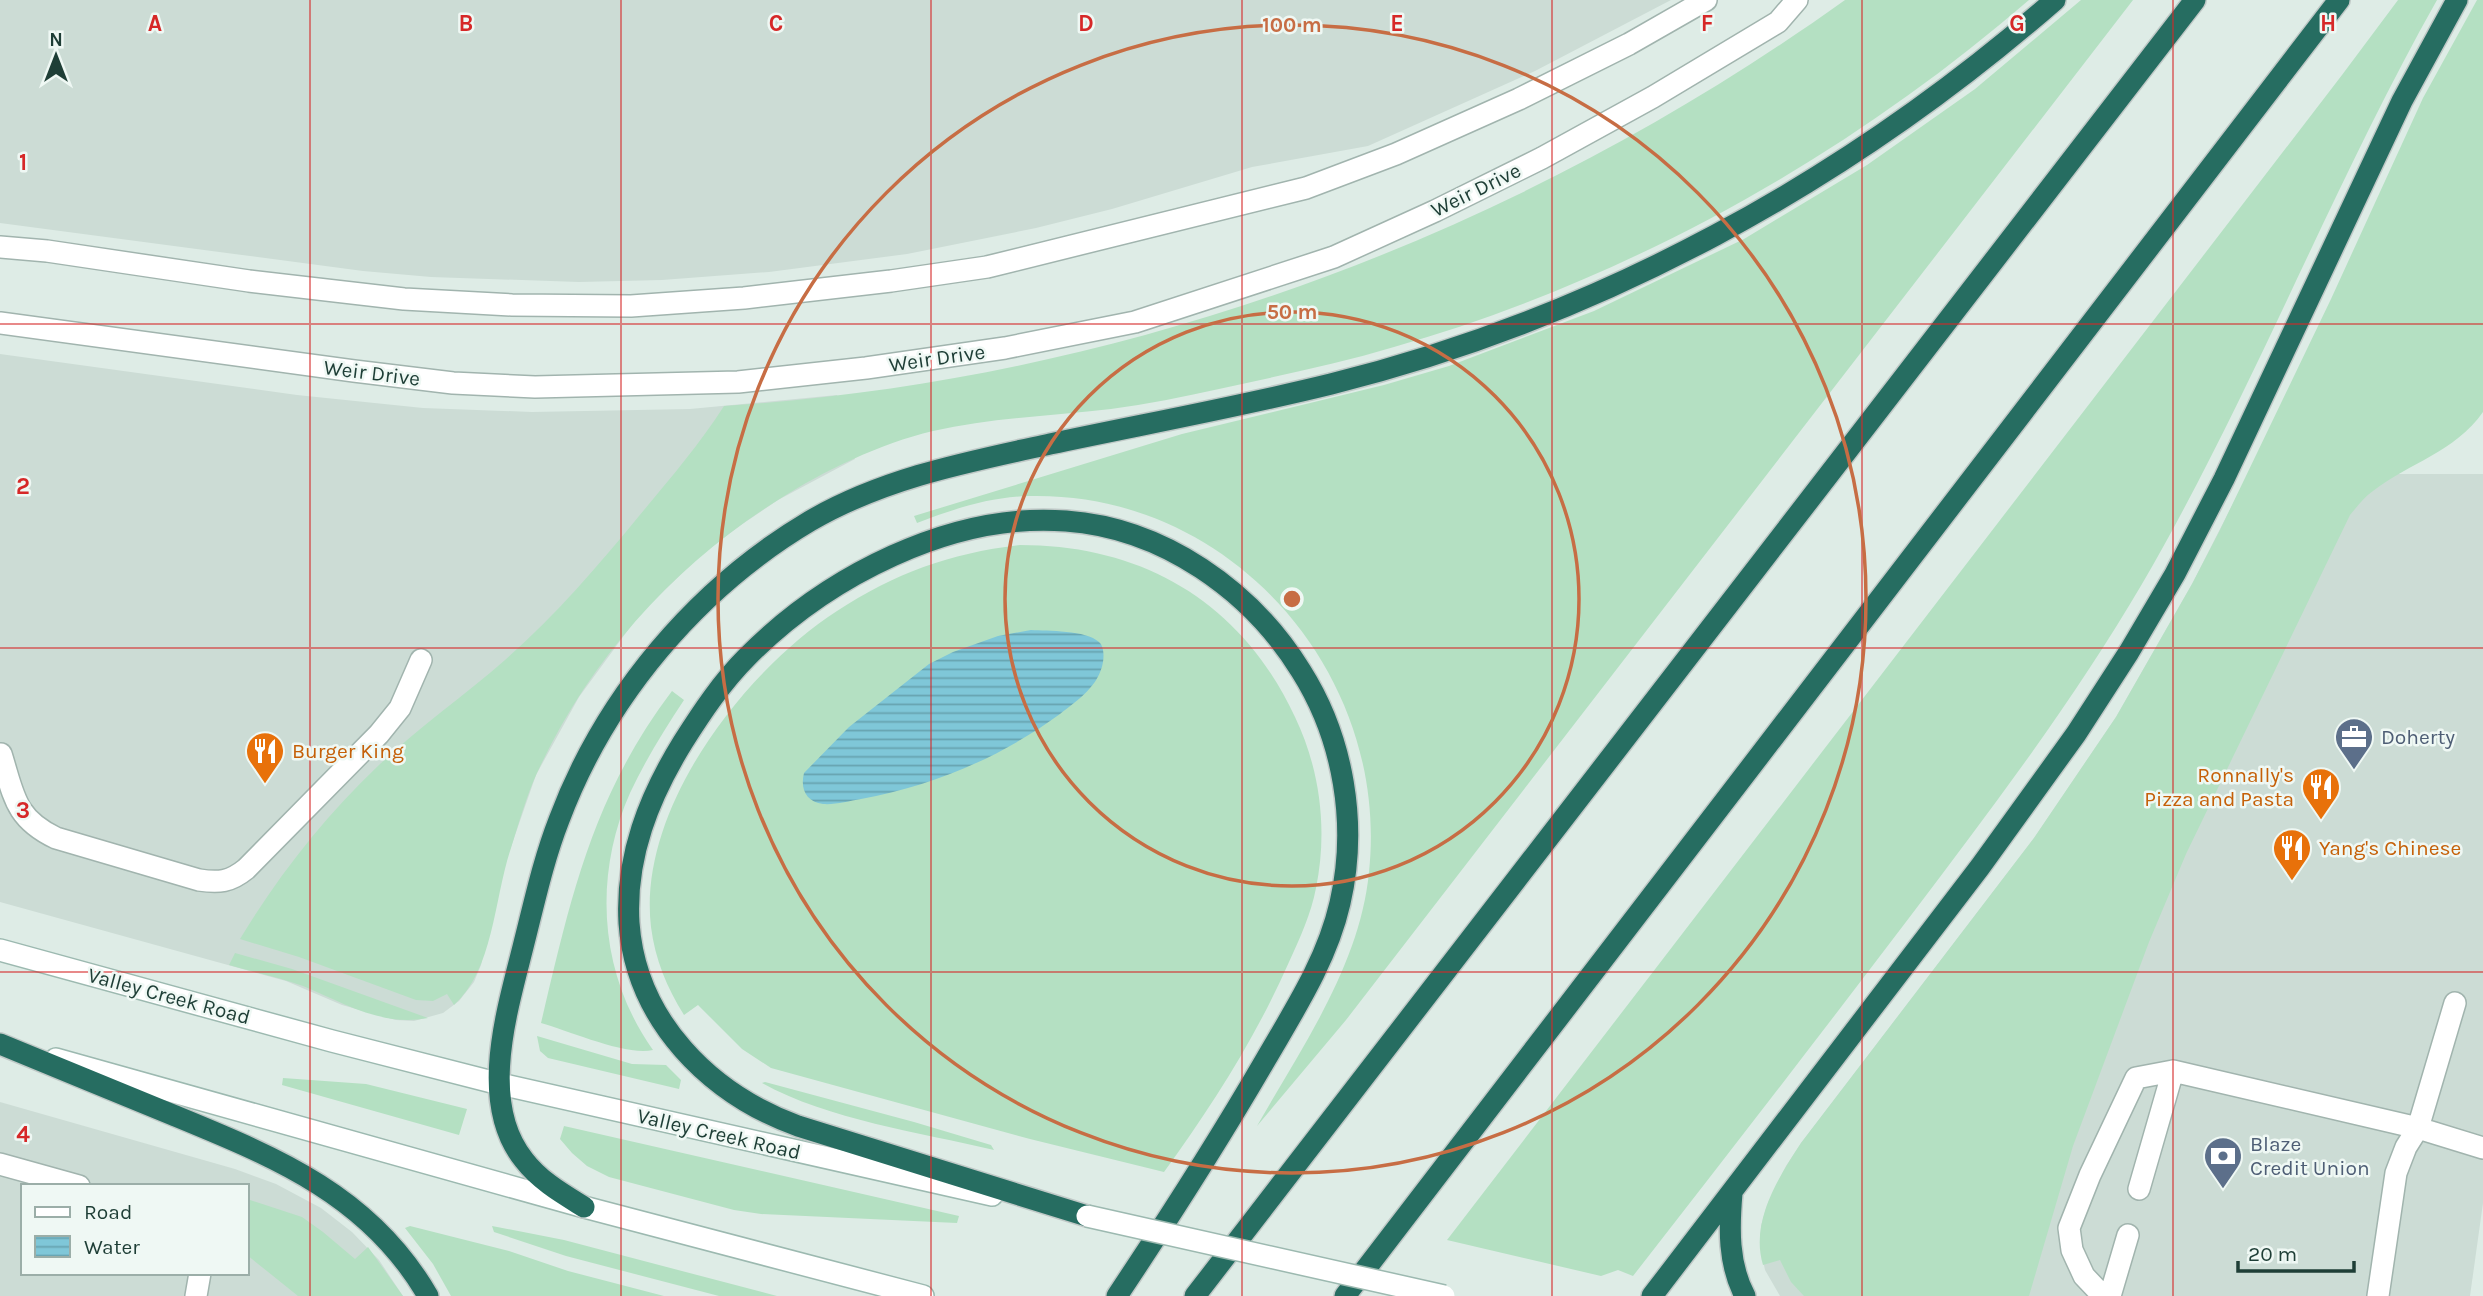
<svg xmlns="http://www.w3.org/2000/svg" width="2483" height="1296" viewBox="0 0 2483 1296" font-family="Karla,sans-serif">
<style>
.built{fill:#ccdcd5;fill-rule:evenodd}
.grass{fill:#b4e0c2}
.water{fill:url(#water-rules)}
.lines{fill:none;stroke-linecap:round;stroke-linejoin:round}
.service-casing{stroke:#a1b4ae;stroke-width:24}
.tertiary-casing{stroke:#a1b4ae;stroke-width:24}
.secondary-casing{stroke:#9cb9b0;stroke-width:24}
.motorway-casing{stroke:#c0c9c7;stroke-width:24}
.service{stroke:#fff;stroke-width:21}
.tertiary{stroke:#fff;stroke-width:21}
.secondary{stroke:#fff;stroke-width:21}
.motorway{stroke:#266d61;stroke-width:21}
.secondary-bridge-casing{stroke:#9cb9b0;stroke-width:24;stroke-linecap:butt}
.secondary-bridge{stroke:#fff;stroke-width:21}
.grid{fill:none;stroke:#d62828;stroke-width:2;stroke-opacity:0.55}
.ring{fill:none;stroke:#c76d44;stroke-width:3.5}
.labels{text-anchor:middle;stroke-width:5;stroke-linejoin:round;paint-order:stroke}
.street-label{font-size:21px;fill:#1e3e36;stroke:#eff8f4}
.service-label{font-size:21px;fill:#4e5e75;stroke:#eff8f4;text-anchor:start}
.food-label{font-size:21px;fill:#c56008;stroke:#eff8f4;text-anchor:start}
.grid-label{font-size:23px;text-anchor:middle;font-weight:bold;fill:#d62828;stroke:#eff8f4;stroke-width:5;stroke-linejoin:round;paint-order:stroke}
.centre{fill:#c76d44;stroke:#eff8f4;stroke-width:3.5}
.ring-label{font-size:21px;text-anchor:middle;font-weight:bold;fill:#c76d44;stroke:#eff8f4;stroke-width:5;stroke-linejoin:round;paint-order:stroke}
</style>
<defs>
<pattern id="water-rules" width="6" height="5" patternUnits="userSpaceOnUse" patternTransform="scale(1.75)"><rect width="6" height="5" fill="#7fc7d8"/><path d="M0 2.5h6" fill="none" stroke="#67a3b0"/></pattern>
</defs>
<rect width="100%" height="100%" fill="#deece6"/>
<path class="built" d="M 0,0 L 1671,0 L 1535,71 L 1368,146 L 1252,167 L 1112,209 L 1036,228 L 907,254 L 769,272 L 662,280 L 579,282 L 431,277 L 363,271 L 0,223 Z
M 0,354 L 297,395 L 423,408 L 532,412 L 690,409 L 837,395 L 855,459 L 778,500 L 741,525 L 702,554 L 639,615 L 579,697 L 536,775 L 506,861 L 481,965 L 474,982 L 459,1001 L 443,1013 L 414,1021 L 396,1020 L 342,1005 L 286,981 L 0,902 Z
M 2248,474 L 2483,474 L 2483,1203 L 2470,1296 L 1780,1296 L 1765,1270 L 1760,1246 L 1761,1226 L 1767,1205 L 1786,1166 L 1801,1143 L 2034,838 L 2116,717 L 2192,584 Z
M 0,1102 L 235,1169 L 276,1184 L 321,1208 L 352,1232 L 379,1260 L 403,1296 L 0,1296 ZM 23,1186 L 247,1186 L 247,1273 L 23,1273 Z"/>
<path class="grass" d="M 1845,0 L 2029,0 C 1846,158 1627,280 1394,347 C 1337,364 1278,376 1219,389 C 1183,397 1147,404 1111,409 C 1052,416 991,418 933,431 C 879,444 825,470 778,500 C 674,565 589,660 537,773 C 526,797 519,823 511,848 C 494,898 494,969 454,1005 L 447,994 L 433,1001 L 416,1000 L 299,957 L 240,939 C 278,876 325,816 379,765 C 419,727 464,696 505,660 C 554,617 598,566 639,516 C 669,480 699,445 724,406 C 1128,380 1517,235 1845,0 Z
M 2081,0 L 2133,0 L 1346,1020 L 1257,1126 C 1302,1047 1360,965 1369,872 C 1390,674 1231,491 1029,496 C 990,497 953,509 917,523 L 914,516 L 1182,434 L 1384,385 L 1449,366 L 1594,311 L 1744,239 L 1867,165 L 1975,89 Z
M 2398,0 L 2437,0 C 2330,190 2252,395 2142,584 C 2074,700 1993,807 1912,914 C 1820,1035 1727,1156 1633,1276 L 1618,1270 L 1601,1276 L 1447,1240 L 2342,75 Z
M 2477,0 L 2483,0 L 2483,412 C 2455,452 2409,463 2373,491 C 2364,497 2357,507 2350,515 L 2186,854 L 2149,942 L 2073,1146 L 2029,1296 L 1804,1296 L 1791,1282 L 1780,1260 L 1763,1265 C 1750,1222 1778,1178 1801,1143 L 2034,838 L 2116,717 L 2192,584 L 2220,530 L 2331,299 L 2423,98 Z
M 1020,545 C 1144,545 1242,603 1295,717 C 1320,769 1328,830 1316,888 C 1311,914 1300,938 1289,962 C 1256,1037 1212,1106 1164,1172 L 1030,1139 L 771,1068 L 742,1049 L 698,1005 L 684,1015 C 667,988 655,959 651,927 C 637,809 744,671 837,611 C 895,573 951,553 1020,545 Z
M 672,691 L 684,700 C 664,730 645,761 630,793 C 593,877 599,974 653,1050 C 625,1056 570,1031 541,1023 C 571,897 592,797 672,691 Z
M 235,953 L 292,969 L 428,1018 C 382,1027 344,1003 303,986 C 279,977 253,972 229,965 Z
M 537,1036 L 632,1064 L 666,1065 L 681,1080 L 679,1089 L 548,1058 L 540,1051 Z
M 283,1078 L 366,1084 L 467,1109 L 459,1135 L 282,1085 Z
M 765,1082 L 914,1122 L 991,1145 L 994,1150 C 919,1132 829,1120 762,1083 Z
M 564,1126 L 959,1216 L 957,1223 L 761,1214 L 734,1210 L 609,1177 L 587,1166 L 572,1153 L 560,1139 Z
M 247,1199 L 302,1217 L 323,1232 L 355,1259 L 368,1247 L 403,1296 L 298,1296 L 247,1255 Z
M 410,1226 L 509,1251 L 568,1271 L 664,1296 L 451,1296 L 433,1264 L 405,1228 Z
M 492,1226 L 564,1240 L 777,1296 L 719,1296 L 566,1256 L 494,1232 Z"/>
<path class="water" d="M 1031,630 C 1048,631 1086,630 1099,642 C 1104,646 1104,656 1103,662 C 1099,686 1078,700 1060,714 C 1001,757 933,786 861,799 C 849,801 835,805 823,804 C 806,802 800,789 804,773 L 849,727 L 929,664 L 953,652 L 998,636 Z"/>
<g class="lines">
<defs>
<path id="service" d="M 1,754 C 14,795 14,818 56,838 L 199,880 C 219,883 230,882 246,869 L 379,734 L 400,708 L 421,660
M 0,1164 L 79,1186
M 2139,1189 L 2173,1071
M 196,1296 L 200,1273
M 2103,1296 L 2084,1276 L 2072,1250 L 2069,1228 L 2090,1175 L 2136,1078 L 2173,1071 L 2418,1128 L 2483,1148
M 2110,1296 L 2128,1235
M 2378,1296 L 2396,1173 L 2406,1147 L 2418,1128 L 2455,1003"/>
<path id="tertiary" d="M 0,247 L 47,251 L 249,281 L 404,299 L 512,305 L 631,306 L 744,298 L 891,281 L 987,267 L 1306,188 L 1396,154 L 1519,99 L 1629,44 L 1706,0
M 0,323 L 354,371 L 453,383 L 535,387 L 738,382 L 866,368 L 1005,348 L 1135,322 L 1334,257 L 1435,211 L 1542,158 L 1653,97 L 1778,22 L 1797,0"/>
<path id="secondary" d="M 0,950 L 332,1041 L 500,1084 L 992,1195
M 56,1059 L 584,1207 L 923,1296"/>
<path id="motorway" d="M 0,1044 C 58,1068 115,1091 173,1115 C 275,1157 370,1195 428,1296
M 1732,1193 C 1729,1228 1728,1264 1745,1296
M 584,1207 C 563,1194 540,1181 524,1160 C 478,1103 507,1011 523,947 C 534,904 543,861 559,820 C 605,697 697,588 810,521 C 884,478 967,462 1050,444 C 1144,424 1238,407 1331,384 C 1598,318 1848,181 2055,0
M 1087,1216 L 798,1126 C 710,1094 636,1021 629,923 C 625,857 649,797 683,742 C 702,712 722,682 747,657 C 826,577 951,512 1066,521 C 1163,528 1251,590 1301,671 C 1344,739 1358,825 1340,903 C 1327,960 1295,1009 1266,1059 C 1219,1140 1169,1218 1117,1296
M 1195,1296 L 2195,0
M 1345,1296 L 2339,0
M 1652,1296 L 1980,867 L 2076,734 L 2129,652 L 2175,574 L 2224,479 L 2402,101 L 2457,0"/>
</defs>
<use href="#service" class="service-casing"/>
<use href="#tertiary" class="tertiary-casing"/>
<use href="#secondary" class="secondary-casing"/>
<use href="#motorway" class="motorway-casing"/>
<use href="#service" class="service"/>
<use href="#tertiary" class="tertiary"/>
<use href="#secondary" class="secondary"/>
<use href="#motorway" class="motorway"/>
<defs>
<path id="secondary-bridge" d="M 1087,1216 L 1444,1296"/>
</defs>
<use href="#secondary-bridge" class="secondary-bridge-casing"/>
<use href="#secondary-bridge" class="secondary-bridge"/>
</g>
<path class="grid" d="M 310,0 L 310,1296M 621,0 L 621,1296M 931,0 L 931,1296M 1242,0 L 1242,1296M 1552,0 L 1552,1296M 1862,0 L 1862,1296M 2173,0 L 2173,1296M 0,324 L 2483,324M 0,648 L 2483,648M 0,972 L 2483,972"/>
<g class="ring">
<circle cx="1292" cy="599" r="287"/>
<circle cx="1292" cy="599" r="574"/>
</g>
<defs>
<symbol id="office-pin" viewBox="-11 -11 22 30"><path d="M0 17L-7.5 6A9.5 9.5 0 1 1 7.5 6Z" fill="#5c6f8a" stroke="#eff8f4"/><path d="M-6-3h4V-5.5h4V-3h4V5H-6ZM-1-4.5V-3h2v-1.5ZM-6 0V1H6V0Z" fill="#fff"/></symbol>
<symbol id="restaurant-pin" viewBox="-11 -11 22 30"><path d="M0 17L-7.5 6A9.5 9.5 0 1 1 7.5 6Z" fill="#e8710a" stroke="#eff8f4"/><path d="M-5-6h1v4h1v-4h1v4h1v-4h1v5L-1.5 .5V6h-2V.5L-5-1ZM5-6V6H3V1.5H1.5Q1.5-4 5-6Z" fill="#fff"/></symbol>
<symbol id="bank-pin" viewBox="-11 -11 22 30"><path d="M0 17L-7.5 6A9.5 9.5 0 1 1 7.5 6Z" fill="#5c6f8a" stroke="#eff8f4"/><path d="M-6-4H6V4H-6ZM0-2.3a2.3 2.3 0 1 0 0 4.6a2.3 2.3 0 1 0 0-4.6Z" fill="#fff"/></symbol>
</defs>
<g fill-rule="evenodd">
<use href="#office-pin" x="2332" y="715" width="44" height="60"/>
<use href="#restaurant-pin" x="243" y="729" width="44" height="60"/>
<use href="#restaurant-pin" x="2299" y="765" width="44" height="60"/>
<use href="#restaurant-pin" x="2270" y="826" width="44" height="60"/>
<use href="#bank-pin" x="2201" y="1134" width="44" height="60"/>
</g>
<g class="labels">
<g class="street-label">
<text transform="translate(1476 190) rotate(-26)" y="7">Weir Drive</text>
<text transform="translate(937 358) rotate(-8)" y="7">Weir Drive</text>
<text transform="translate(372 373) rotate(7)" y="7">Weir Drive</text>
<text transform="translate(169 996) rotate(15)" y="7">Valley Creek Road</text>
<text transform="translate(719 1134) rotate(13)" y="7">Valley Creek Road</text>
</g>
<g class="service-label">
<text x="2381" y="744">Doherty</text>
<text x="2250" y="1151">Blaze<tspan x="2250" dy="24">Credit Union</tspan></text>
</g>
<g class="food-label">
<text x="292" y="758">Burger King</text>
<text x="2294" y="782" text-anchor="end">Ronnally's<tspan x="2294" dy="24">Pizza and Pasta</tspan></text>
<text x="2319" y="855">Yang's Chinese</text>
</g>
</g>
<g class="grid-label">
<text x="155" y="31">A</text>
<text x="466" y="31">B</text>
<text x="776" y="31">C</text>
<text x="1086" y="31">D</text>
<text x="1397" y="31">E</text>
<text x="1707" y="31">F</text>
<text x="2017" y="31">G</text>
<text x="2328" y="31">H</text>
<text x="23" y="170">1</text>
<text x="23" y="494">2</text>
<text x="23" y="818">3</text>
<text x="23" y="1142">4</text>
</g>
<circle cx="1292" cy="599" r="10" class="centre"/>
<g class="ring-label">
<text x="1292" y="32">100 m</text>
<text x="1292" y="319">50 m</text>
</g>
<rect x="21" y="1184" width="228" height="91" fill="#eff8f4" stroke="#9baea8" stroke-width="2"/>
<rect x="35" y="1207" width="35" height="10" fill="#ffffff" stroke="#9baea8" stroke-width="2"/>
<text x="84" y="1219" font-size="21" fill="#1e3e36">Road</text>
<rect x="35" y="1236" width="35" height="21" fill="url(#water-rules)" stroke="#9baea8" stroke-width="2"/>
<text x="84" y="1254" font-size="21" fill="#1e3e36">Water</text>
<g transform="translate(56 56)" stroke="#eff8f4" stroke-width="5" paint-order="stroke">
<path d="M0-5L12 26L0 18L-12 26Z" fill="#1e3e36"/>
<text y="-10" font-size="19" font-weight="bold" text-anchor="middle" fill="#1e3e36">N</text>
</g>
<path d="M2238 1261v10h116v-10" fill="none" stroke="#1e3e36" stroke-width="3.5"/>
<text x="2248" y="1261" font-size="21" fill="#1e3e36" stroke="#eff8f4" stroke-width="5" paint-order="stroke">20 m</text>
</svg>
